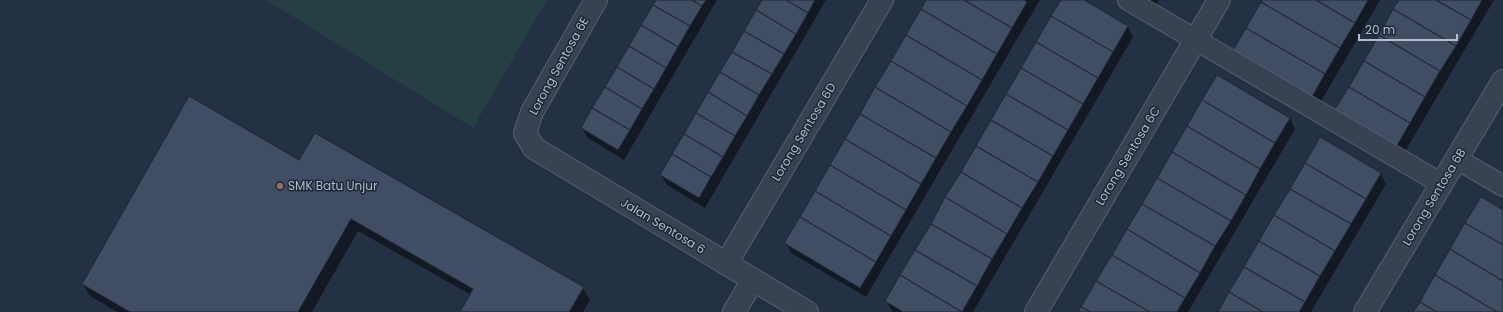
<svg xmlns="http://www.w3.org/2000/svg" width="1503" height="312" viewBox="0 0 1503 312" font-family="Poppins,sans-serif">
<style>
.green{fill:#263f44}
.shadow{fill:#0007}
.building{fill:#404d63;stroke:#1f2939}
.lines{fill:none;stroke-linecap:round;stroke-linejoin:round}
.lane-casing{stroke:#56606f;stroke-width:22}
.street-casing{stroke:#56606f;stroke-width:24}
.lane{stroke:#384252;stroke-width:20}
.street{stroke:#384252;stroke-width:22}
.education-dot{fill:#8d6e63;stroke:#1d2737;stroke-width:1.5}
.labels{text-anchor:middle;stroke-width:3;stroke-linejoin:round;paint-order:stroke}
.street-label{font-size:12px;fill:#b5bdcc;stroke:#1d2737}
.poi-label{font-size:12px;fill:#b5bdcc;stroke:#1d2737;text-anchor:start}
</style>
<rect width="100%" height="100%" fill="#243043"/>
<path class="green" d="M 266,0 L 547,0 L 473,128 Z"/>
<path class="shadow" d="M 657,0 L 717,0 L 624,160 L 588,138 L 582,128 Z
M 763,0 L 826,0 L 705,208 L 667,185 L 661,175 Z
M 928,0 L 1040,0 L 866,297 L 791,253 L 786,243 Z
M 1062,0 L 1082,0 L 1128,27 L 1133,37 L 973,312 L 893,312 L 886,301 Z
M 1131,0 L 1159,0 L 1152,12 Z
M 1264,0 L 1380,0 L 1316,110 Z
M 1400,0 L 1494,0 L 1401,158 L 1340,122 Z
M 1290,118 L 1295,129 L 1188,312 L 1079,312 Z
M 300,161 L 583,288 L 590,300 L 583,312 L 461,312 L 471,295 L 358,231 L 312,312 L 117,312 L 90,296 L 83,284 Z
M 1380,173 L 1386,184 L 1311,312 L 1219,312 Z"/>
<path class="building" d="M 656,0 L 692,0 L 702,6 L 690,26 L 653,5 Z
M 692,0 L 706,0 L 702,6 Z
M 762,0 L 786,0 L 808,13 L 796,34 L 756,10 Z
M 786,0 L 815,0 L 808,13 Z
M 926,0 L 964,0 L 1012,28 L 997,54 L 921,9 Z
M 964,0 L 1024,0 L 1027,2 L 1012,28 Z
M 1061,0 L 1084,0 L 1128,26 L 1113,52 L 1051,16 Z
M 1263,0 L 1316,0 L 1355,23 L 1340,48 L 1261,2 Z
M 1316,0 L 1368,0 L 1355,23 Z
M 1399,0 L 1436,0 L 1471,20 L 1456,46 L 1393,9 Z
M 1436,0 L 1482,0 L 1471,20 Z
M 1261,2 L 1340,48 L 1325,74 L 1246,28 Z
M 653,5 L 690,26 L 678,47 L 641,25 Z
M 921,9 L 997,54 L 982,80 L 906,35 Z
M 1393,9 L 1456,46 L 1440,71 L 1379,35 Z
M 756,10 L 796,34 L 784,54 L 744,31 Z
M 1051,16 L 1113,52 L 1098,78 L 1036,42 Z
M 641,25 L 678,47 L 666,68 L 629,46 Z
M 1246,28 L 1325,74 L 1310,100 L 1231,54 Z
M 744,31 L 784,54 L 772,74 L 732,52 Z
M 906,35 L 982,80 L 967,106 L 891,61 Z
M 1379,35 L 1440,71 L 1425,97 L 1364,61 Z
M 1036,42 L 1098,78 L 1083,104 L 1021,68 Z
M 629,46 L 666,68 L 654,89 L 617,67 Z
M 732,52 L 772,74 L 759,95 L 720,72 Z
M 891,61 L 967,106 L 951,132 L 875,87 Z
M 1364,61 L 1425,97 L 1410,123 L 1349,87 Z
M 617,67 L 654,89 L 642,109 L 605,87 Z
M 1021,68 L 1083,104 L 1068,130 L 1006,94 Z
M 720,72 L 759,95 L 747,116 L 708,92 Z
M 1217,75 L 1290,118 L 1275,143 L 1202,100 Z
M 605,87 L 642,109 L 630,130 L 592,108 Z
M 875,87 L 951,132 L 936,158 L 860,114 Z
M 1349,87 L 1410,123 L 1395,149 L 1333,112 Z
M 708,92 L 747,116 L 735,136 L 696,113 Z
M 1006,94 L 1068,130 L 1053,156 L 991,120 Z
M 189,96 L 299,160 L 315,133 L 584,287 L 569,312 L 460,312 L 473,289 L 351,219 L 298,312 L 130,312 L 82,284 Z
M 1202,100 L 1275,143 L 1260,169 L 1187,126 Z
M 592,108 L 630,130 L 618,150 L 581,128 Z
M 696,113 L 735,136 L 723,157 L 684,134 Z
M 860,114 L 936,158 L 921,184 L 845,139 Z
M 991,120 L 1053,156 L 1038,182 L 976,146 Z
M 1187,126 L 1260,169 L 1246,195 L 1172,152 Z
M 684,134 L 723,157 L 711,177 L 672,154 Z
M 1320,137 L 1381,173 L 1366,199 L 1305,163 Z
M 845,139 L 921,184 L 906,210 L 830,165 Z
M 976,146 L 1038,182 L 1022,208 L 961,172 Z
M 1172,152 L 1246,195 L 1231,221 L 1157,178 Z
M 672,154 L 711,177 L 699,198 L 660,175 Z
M 1305,163 L 1366,199 L 1351,224 L 1290,189 Z
M 830,165 L 906,210 L 891,236 L 815,191 Z
M 961,172 L 1022,208 L 1007,234 L 945,197 Z
M 1157,178 L 1231,221 L 1215,246 L 1142,204 Z
M 1290,189 L 1351,224 L 1335,251 L 1274,215 Z
M 815,191 L 891,236 L 876,262 L 800,217 Z
M 945,197 L 1007,234 L 992,259 L 931,224 Z
M 1481,197 L 1503,210 L 1503,245 L 1465,223 Z
M 1142,204 L 1215,246 L 1200,273 L 1127,229 Z
M 1274,215 L 1335,251 L 1320,276 L 1259,241 Z
M 800,217 L 876,262 L 860,288 L 784,243 Z
M 1465,223 L 1503,245 L 1503,281 L 1450,249 Z
M 931,224 L 992,259 L 977,286 L 915,250 Z
M 1127,229 L 1200,273 L 1185,298 L 1112,255 Z
M 1259,241 L 1320,276 L 1305,302 L 1244,267 Z
M 1450,249 L 1503,281 L 1503,312 L 1497,312 L 1435,275 Z
M 915,250 L 977,286 L 962,312 L 900,275 Z
M 1112,255 L 1185,298 L 1177,312 L 1150,312 L 1096,281 Z
M 1244,267 L 1305,302 L 1299,312 L 1263,312 L 1229,292 Z
M 900,275 L 962,312 L 903,312 L 885,301 Z
M 1435,275 L 1497,312 L 1437,312 L 1420,302 Z
M 1096,281 L 1150,312 L 1091,312 L 1081,307 Z
M 1229,292 L 1263,312 L 1218,312 Z
M 1420,302 L 1437,312 L 1413,312 Z
M 1081,307 L 1091,312 L 1078,312 Z"/>
<g class="lines">
<defs>
<path id="lane" d="M 1128,0 L 1442,184
M 1457,159 L 1503,186"/>
<path id="street" d="M 596,0 L 532,112 L 525,133 L 534,148 L 807,312
M 726,264 L 882,0
M 734,312 L 753,280
M 1036,312 L 1219,0
M 1365,312 L 1503,81"/>
</defs>
<use href="#lane" class="lane-casing"/>
<use href="#street" class="street-casing"/>
<use href="#lane" class="lane"/>
<use href="#street" class="street"/>
</g>
<circle class="education-dot" cx="280" cy="186" r="4"/>
<g class="labels">
<g class="street-label">
<text transform="translate(559 66) rotate(-61)" y="4">Lorong Sentosa 6E</text>
<text transform="translate(804 132) rotate(-59)" y="4">Lorong Sentosa 6D</text>
<text transform="translate(1128 156) rotate(-59)" y="4">Lorong Sentosa 6C</text>
<text transform="translate(1434 197) rotate(-59)" y="4">Lorong Sentosa 6B</text>
<text transform="translate(663 226) rotate(31)" y="4">Jalan Sentosa 6</text>
</g>
<g class="poi-label">
<text x="288" y="190">SMK Batu Unjur</text>
</g>
</g>
<path d="M1359 34v6h98v-6" fill="none" stroke="#b5bdcc" stroke-width="2"/>
<text x="1365" y="34" font-size="12" fill="#b5bdcc" stroke="#1d2737" stroke-width="3" paint-order="stroke">20 m</text>
</svg>
